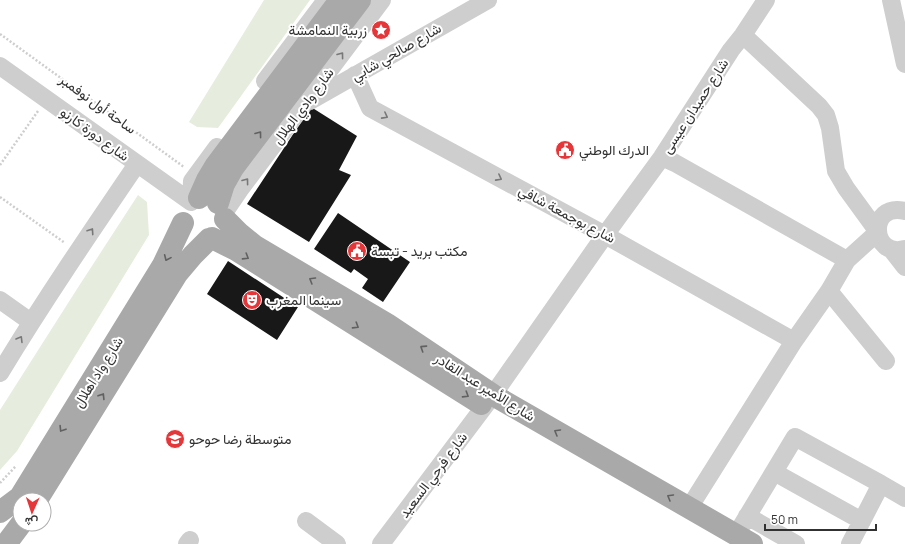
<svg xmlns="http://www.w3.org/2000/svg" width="905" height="544" viewBox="0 0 905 544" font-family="Manrope,Vazirmatn,sans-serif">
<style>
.garden{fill:#e6eddf}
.building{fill:#181818}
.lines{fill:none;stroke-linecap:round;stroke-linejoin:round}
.path{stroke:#cecece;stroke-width:2.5;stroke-dasharray:2 2;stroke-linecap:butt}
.street{stroke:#cecece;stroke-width:18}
.primary{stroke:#a9a9a9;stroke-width:22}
.oneway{stroke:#787878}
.oneway2{stroke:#616161}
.labels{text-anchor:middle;stroke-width:4;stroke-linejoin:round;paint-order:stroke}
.poi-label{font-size:14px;fill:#313131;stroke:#fff;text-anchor:start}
.street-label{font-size:14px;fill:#313131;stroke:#fff}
</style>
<rect width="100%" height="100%" fill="#fff"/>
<path class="garden" d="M 264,0 L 310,0 L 218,128 L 197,127 L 189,122 Z
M 138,195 L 147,202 L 149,235 L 17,451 L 0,470 L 0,410 L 77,289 Z"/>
<path class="building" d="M 311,107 L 357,136 L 339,170 L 351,175 L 309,242 L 247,204 Z
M 338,213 L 410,262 L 383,302 L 362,288 L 368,279 L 354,269 L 351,273 L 314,249 Z
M 228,261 L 298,307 L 277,340 L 207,294 Z"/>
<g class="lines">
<path class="path" d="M 0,34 L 184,167
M 56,86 L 62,79
M 0,165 L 38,111
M 0,197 L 65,243
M 0,483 L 16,466"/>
<path class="street" d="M 891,0 L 905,64
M 0,66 L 191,202
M 355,75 L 370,108 L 605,235 L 794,341
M 265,81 L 326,0
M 310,101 L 488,0
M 662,157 L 675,163 L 847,260
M 191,202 L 192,181 L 217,147
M 905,211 C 867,202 871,259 905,249
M 224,213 L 241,188 L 382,0
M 891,249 L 905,267
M 829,291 L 886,361
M 0,300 L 31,322
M 0,373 C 43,302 90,233 137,164
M 774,472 L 862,521
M 689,508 L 794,341 L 829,291 L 847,260 L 878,232 L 846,188 L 836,171 L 830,128 L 826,115 L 819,106 L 743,35
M 747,516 L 796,544
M 306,521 L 337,544
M 736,535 L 795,437 L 881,484
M 187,544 L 190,540
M 381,544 L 493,395 L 605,235 L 662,157 L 731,50 L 743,35 L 766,0
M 850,544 L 881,484 L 905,498"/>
<path class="primary" d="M 199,198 L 207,180 L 216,165 L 340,0
M 218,203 L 224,184 L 233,168 L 360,0
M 225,219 L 239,233 L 255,246 L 387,324 L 493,395 L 752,544
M 212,238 L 236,250 L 481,404
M 37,500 L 177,274 L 193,255 L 209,239
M 0,512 L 20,497 L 163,265 L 183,223
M 6,544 L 21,524"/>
</g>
<defs><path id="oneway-chevron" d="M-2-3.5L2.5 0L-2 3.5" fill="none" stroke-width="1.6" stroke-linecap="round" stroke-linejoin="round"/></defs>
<g class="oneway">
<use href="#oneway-chevron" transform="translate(341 55) rotate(-53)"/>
<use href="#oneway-chevron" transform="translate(385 116) rotate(28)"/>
<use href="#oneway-chevron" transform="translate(499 178) rotate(28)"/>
<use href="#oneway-chevron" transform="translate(246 181) rotate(-53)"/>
<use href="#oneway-chevron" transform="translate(91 231) rotate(-56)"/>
<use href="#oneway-chevron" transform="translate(20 339) rotate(-59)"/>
</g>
<g class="oneway2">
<use href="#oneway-chevron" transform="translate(259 134) rotate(-53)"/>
<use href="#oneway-chevron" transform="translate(246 257) rotate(32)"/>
<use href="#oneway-chevron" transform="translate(167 258) rotate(114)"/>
<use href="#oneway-chevron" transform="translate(312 280) rotate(-149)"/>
<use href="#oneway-chevron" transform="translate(356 326) rotate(32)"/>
<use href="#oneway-chevron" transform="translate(423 348) rotate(-147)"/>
<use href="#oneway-chevron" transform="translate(466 395) rotate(32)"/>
<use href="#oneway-chevron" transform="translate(102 396) rotate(-58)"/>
<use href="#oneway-chevron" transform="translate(62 429) rotate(122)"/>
<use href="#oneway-chevron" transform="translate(557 432) rotate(-150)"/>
<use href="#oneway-chevron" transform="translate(670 497) rotate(-150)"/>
</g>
<defs>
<symbol id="sight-disc" viewBox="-11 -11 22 22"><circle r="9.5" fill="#e53639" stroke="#fff"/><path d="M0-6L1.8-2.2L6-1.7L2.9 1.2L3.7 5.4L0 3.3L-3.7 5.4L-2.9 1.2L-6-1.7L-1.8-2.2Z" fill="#fff"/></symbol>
<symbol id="civic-disc" viewBox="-11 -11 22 22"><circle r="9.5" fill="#e53639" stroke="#fff"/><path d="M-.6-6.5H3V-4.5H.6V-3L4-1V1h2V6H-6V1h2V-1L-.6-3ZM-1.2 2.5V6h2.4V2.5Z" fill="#fff"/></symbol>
<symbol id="theatre-disc" viewBox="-11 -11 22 22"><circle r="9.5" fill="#e53639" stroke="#fff"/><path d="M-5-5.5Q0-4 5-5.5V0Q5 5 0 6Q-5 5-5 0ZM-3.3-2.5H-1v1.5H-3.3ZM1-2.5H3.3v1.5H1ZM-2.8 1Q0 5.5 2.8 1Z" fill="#fff"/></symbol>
<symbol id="school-disc" viewBox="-11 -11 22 22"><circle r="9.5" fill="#e53639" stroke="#fff"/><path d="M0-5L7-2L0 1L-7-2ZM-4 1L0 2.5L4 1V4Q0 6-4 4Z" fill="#fff"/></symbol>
</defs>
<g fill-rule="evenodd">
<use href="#sight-disc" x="370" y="19" width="22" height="22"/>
<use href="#civic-disc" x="554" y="139" width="22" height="22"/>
<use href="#civic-disc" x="346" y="240" width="22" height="22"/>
<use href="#theatre-disc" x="241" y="289" width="22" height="22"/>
<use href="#school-disc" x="164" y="428" width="22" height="22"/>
</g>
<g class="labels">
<g class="poi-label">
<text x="367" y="35" text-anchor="end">زربية النمامشة</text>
<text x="579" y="155">الدرك الوطني</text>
<text x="371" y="256">مكتب بريد - تبسة</text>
<text x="266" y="305">سينما المغرب</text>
<text x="189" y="444">متوسطة رضا حوحو</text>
</g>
<g class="street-label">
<text transform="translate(396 52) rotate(-30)" y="5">شارع صالحي شابي</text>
<text transform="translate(98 104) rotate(36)" y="5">ساحة أول نوفمبر</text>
<text transform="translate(303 106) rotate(-53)" y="5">شارع وادي الهلال</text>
<text transform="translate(695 106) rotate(-57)" y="5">شارع حميدان عيسى</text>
<text transform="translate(95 134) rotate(36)" y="5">شارع دورة كارنو</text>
<text transform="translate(567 214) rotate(28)" y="5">شارع بوجمعة شافي</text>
<text transform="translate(98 372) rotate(-58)" y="5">شارع واد اهلال</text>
<text transform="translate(485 387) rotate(32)" y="5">شارع الأمير عبد القادر</text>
<text transform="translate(433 475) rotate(-53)" y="5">شارع فرحي السعيد</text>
</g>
</g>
<g transform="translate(32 512) rotate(183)"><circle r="19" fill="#ffffff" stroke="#adadad"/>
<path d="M0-3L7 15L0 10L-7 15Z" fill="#e53639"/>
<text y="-6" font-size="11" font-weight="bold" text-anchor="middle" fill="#313131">ش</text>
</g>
<path d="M765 524v6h111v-6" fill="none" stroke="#313131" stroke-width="2"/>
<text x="771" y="524" font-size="12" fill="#313131" stroke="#ffffff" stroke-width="3" paint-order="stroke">50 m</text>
</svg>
